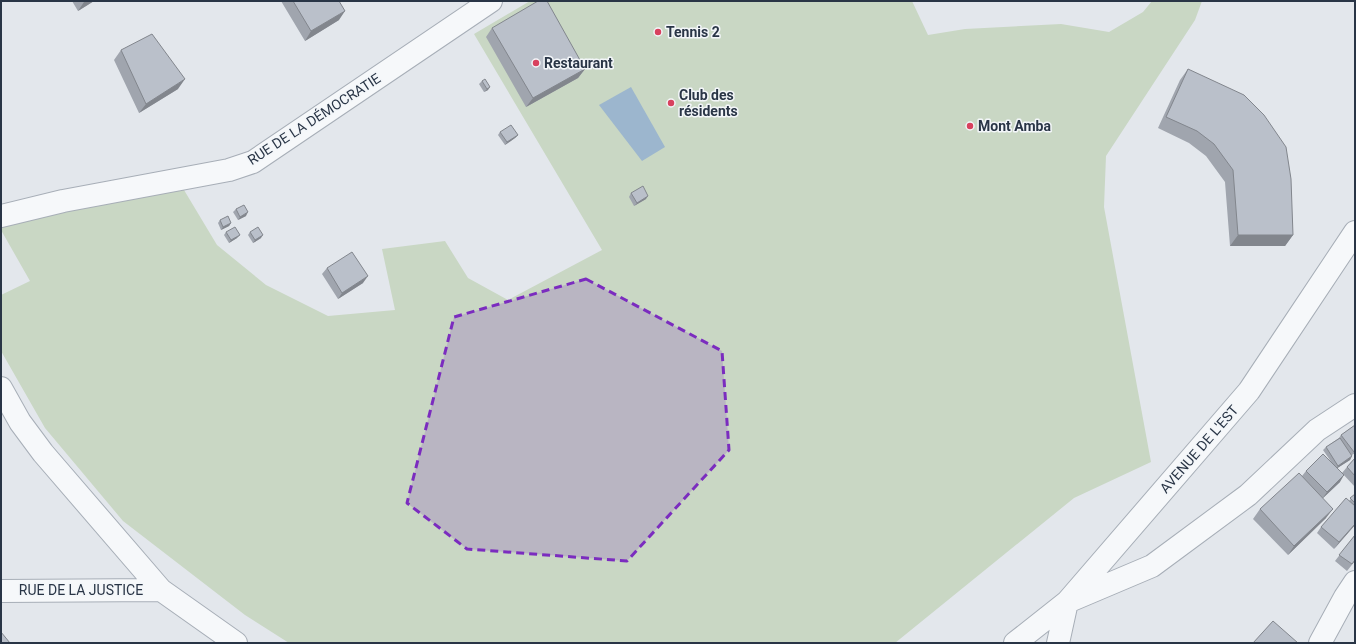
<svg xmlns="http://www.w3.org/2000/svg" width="1356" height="644" viewBox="0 0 1356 644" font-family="Roboto,sans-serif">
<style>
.green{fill:#c9d7c4}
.water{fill:#9cb6ce}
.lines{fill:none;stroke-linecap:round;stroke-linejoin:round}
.minor-casing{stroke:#a7aeb7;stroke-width:24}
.minor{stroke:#f6f8fa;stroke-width:22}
.wall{fill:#a0a5ae}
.shaded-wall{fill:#82868d}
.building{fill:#bac0ca;stroke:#82868d}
.marked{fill:#7b2cbf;fill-opacity:0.2;stroke:#7b2cbf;stroke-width:3;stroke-dasharray:8 5;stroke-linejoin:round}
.poi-dot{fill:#d8415e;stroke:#f3f6f9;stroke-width:1.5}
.labels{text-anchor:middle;stroke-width:3;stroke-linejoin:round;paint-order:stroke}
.poi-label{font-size:14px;font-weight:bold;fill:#293546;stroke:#f3f6f9;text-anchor:start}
.street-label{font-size:14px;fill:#293546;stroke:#f3f6f9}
</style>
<rect width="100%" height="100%" fill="#e3e7ec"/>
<path class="green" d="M 530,1 L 912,1 L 928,35 L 965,29 L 1061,24 L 1109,32 L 1143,12 L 1152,1 L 1202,1 L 1195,20 L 1106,156 L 1104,207 L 1151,462 L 1074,498 L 895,643 L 289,643 L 245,615 L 123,521 L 45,428 L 1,351 L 1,295 L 30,281 L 1,230 L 1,216 L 178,180 L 217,245 L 266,285 L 328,316 L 395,310 L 382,249 L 445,241 L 468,278 L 508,300 L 602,250 L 474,34 Z"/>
<path class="water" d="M 631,87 L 665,147 L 642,161 L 599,105 Z"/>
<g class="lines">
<defs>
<path id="minor" d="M 1,216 L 63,201 L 229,170 L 253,162 L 491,1
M 1,388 L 20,422 L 43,453 L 161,590 L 236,643
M 1,591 L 161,590
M 1015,643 L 1067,602 L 1249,391 L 1355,232
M 1058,643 L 1067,602 L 1152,566 L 1248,495 L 1317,430 L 1355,405
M 1320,643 L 1345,597 L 1355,582"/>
</defs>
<use href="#minor" class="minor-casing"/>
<use href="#minor" class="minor"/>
</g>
<path class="wall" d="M 72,1 L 94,1 L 78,11 Z
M 281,1 L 339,1 L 339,20 L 305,41 Z
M 492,28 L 585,69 L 578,78 L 526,107 L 486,37 Z
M 121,50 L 178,89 L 139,113 L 114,60 Z
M 1188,69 L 1293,235 L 1285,246 L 1230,246 L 1225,182 L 1206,156 L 1189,143 L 1158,128 L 1180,80 Z
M 482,81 L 488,90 L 484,92 L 479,84 Z
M 500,132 L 518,135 L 515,138 L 505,145 L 498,135 Z
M 631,193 L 646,199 L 634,206 L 629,197 Z
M 236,209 L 246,216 L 238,220 L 233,212 Z
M 220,220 L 231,223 L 229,226 L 221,230 L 218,223 Z
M 226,232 L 237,238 L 229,243 L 224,235 Z
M 250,232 L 261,238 L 253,243 L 248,235 Z
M 327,268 L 363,283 L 338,299 L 322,274 Z
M 1355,425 L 1355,453 L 1352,455 L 1352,456 L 1350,460 L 1337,468 L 1340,482 L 1323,498 L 1326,518 L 1288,555 L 1253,519 L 1260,509 L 1302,476 L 1306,471 L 1332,463 L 1323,450 L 1326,447 L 1339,438 L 1341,435 Z
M 1355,458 L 1355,487 L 1342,473 L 1347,467 Z
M 1355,494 L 1355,525 L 1334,549 L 1317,533 L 1321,527 L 1349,501 Z
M 1355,535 L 1355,561 L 1347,571 L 1335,561 Z"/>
<path class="shaded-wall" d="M 85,1 L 94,1 L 78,11 L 84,2 Z
M 345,11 L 339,20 L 305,41 L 311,31 Z
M 585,69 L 578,78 L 526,107 L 533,98 Z
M 185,79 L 178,89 L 139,113 L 146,104 Z
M 490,87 L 488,90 L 484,92 L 487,89 Z
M 518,135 L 515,138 L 505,145 L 507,142 Z
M 648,196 L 646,199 L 634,206 L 637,203 Z
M 248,212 L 246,216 L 238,220 L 240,217 Z
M 231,223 L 229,226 L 221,230 L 223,227 Z
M 240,235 L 237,238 L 229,243 L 231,240 Z
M 263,235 L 261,238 L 253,243 L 255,240 Z
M 1238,235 L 1293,235 L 1285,246 L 1230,246 Z
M 368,276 L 363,283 L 338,299 L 342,293 Z
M 1352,456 L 1350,460 L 1336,469 L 1338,466 Z
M 1344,475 L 1340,482 L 1322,499 L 1327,492 Z
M 1333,509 L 1326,518 L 1288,555 L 1294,546 Z
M 1355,524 L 1355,525 L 1334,549 L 1339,542 Z"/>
<path class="building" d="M 293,1 L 339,1 L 345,11 L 311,31 Z
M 538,1 L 547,1 L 585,69 L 533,98 L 492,28 Z
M 152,34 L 185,79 L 146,104 L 121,50 Z
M 1188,69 L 1244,95 L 1264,115 L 1286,147 L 1291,179 L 1293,235 L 1238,235 L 1233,170 L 1214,144 L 1197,131 L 1166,117 Z
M 485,79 L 490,87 L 487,89 L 482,81 Z
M 511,125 L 518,135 L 507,142 L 500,132 Z
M 643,186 L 648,196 L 637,203 L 631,193 Z
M 244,205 L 248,212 L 240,217 L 236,209 Z
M 228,216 L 231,223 L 223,227 L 220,220 Z
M 235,227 L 240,235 L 231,240 L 226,232 Z
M 258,227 L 263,235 L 255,240 L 250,232 Z
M 352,252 L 368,276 L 342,293 L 327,268 Z
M 1355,425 L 1355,451 L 1354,452 L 1341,435 Z
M 1340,438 L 1352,456 L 1338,466 L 1326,447 Z
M 1323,454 L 1344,475 L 1327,492 L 1306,471 Z
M 1355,458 L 1355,476 L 1347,467 Z
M 1299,473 L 1333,509 L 1294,546 L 1260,509 Z
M 1355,494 L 1355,503 L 1350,498 Z
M 1346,498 L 1355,506 L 1355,524 L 1339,542 L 1321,527 Z
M 1355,535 L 1355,560 L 1352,564 L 1339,555 Z
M 1273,621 L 1298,643 L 1253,643 Z
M 1,632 L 10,643 L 1,643 Z"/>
<path class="marked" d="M 586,279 L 722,351 L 729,450 L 627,561 L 467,549 L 407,503 L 454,317 Z"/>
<g class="poi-dot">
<circle cx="658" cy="32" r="4"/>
<circle cx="536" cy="63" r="4"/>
<circle cx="671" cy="103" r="4"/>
<circle cx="970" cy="126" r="4"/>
</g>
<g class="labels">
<g class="poi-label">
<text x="666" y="37">Tennis 2</text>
<text x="544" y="68">Restaurant</text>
<text x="679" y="100">Club des<tspan x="679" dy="16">résidents</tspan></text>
<text x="978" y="131">Mont Amba</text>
</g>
<g class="street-label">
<text transform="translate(314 119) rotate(-33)" y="5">RUE DE LA DÉMOCRATIE</text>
<text transform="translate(1199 449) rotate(-49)" y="5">AVENUE DE L'EST</text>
<text x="81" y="595">RUE DE LA JUSTICE</text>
</g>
</g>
<rect width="1356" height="644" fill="none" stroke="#293546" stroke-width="4"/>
</svg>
